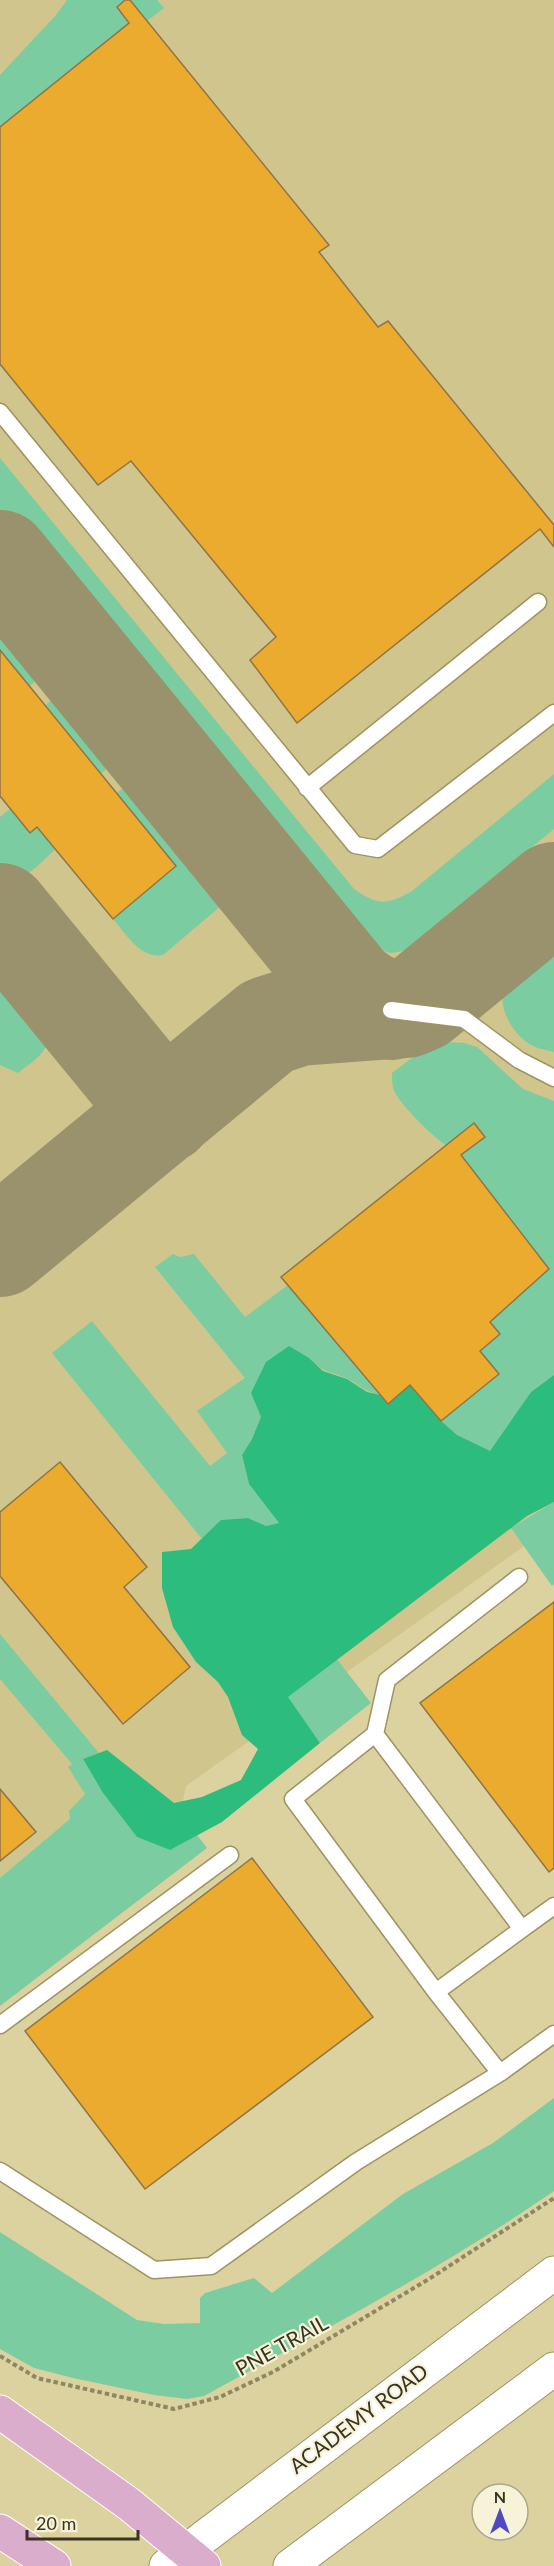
<svg xmlns="http://www.w3.org/2000/svg" width="554" height="2566" viewBox="0 0 554 2566" font-family="Lato,sans-serif">
<style>
.built{fill:#d0c58c}
.green{fill:#7bcda1}
.forest{fill:#2cbc7e}
.lines{fill:none;stroke-linecap:round;stroke-linejoin:round}
.taxiway{stroke:#99926c;stroke-width:100}
.building{fill:#eaab2e;stroke:#8e7449;stroke-width:1.5}
.service-casing{stroke:#9d9463;stroke-width:19}
.secondary-casing{stroke:#9d9463;stroke-width:35}
.primary-casing{stroke:#fff;stroke-width:35}
.path{stroke:#8d8763;stroke-width:4;stroke-dasharray:4.5 3;stroke-linecap:butt}
.service{stroke:#fff;stroke-width:16}
.secondary{stroke:#fff;stroke-width:33}
.primary{stroke:#daadcc;stroke-width:33}
.labels{text-anchor:middle;stroke-width:4.5;stroke-linejoin:round;paint-order:stroke}
.street-label{font-size:21px;fill:#383420;stroke:#f7f3d9}
</style>
<rect width="100%" height="100%" fill="#dbd29f"/>
<path class="built" d="M 0,0 L 554,0 L 554,1525 L 186,1786 L 172,1854 L 0,1986 Z"/>
<path class="green" d="M 67,0 L 125,0 L 129,23 L 0,127 L 0,75 L 56,15 Z
M 130,0 L 157,0 L 164,8 L 147,21 Z
M 0,458 L 354,889 C 378,906 387,905 412,891 L 554,774 L 554,829 L 414,944 L 403,951 L 391,953 L 351,943 L 285,867 L 0,516 Z
M 6,600 L 17,606 L 52,648 L 50,668 L 30,686 L 0,650 L 0,601 Z
M 75,689 C 92,694 101,704 112,717 C 133,744 130,755 101,773 L 46,705 L 60,692 Z
M 148,777 L 156,778 L 164,783 L 230,865 C 235,875 237,882 235,894 L 163,955 C 140,959 126,934 113,919 L 176,866 L 117,793 L 130,782 Z
M 10,809 L 30,833 L 37,827 L 56,849 C 40,862 22,888 0,875 L 0,817 Z
M 554,943 L 554,1052 C 546,1050 534,1048 528,1043 C 509,1030 492,998 510,978 C 522,965 540,954 554,943 Z
M 9,969 C 26,976 48,997 52,1016 C 54,1026 50,1039 45,1048 C 40,1058 26,1066 18,1073 L 0,1065 L 0,971 Z
M 437,1039 L 445,1042 L 464,1043 L 477,1047 L 523,1089 L 554,1101 L 554,1375 L 531,1392 L 490,1452 L 457,1435 L 441,1421 L 499,1374 L 480,1351 L 500,1334 L 490,1322 L 549,1269 L 461,1155 C 441,1145 410,1115 397,1096 C 392,1089 392,1082 392,1073 Z
M 173,1254 L 180,1257 L 194,1254 L 245,1317 L 288,1285 L 380,1395 C 365,1392 359,1384 346,1378 C 327,1370 326,1374 309,1358 L 251,1393 L 261,1417 L 252,1439 L 242,1455 L 249,1484 L 279,1523 L 266,1526 L 248,1518 L 222,1520 L 202,1539 L 52,1353 L 92,1321 L 210,1466 L 227,1453 L 197,1411 L 245,1378 L 155,1267 Z
M 554,1502 L 554,1584 L 552,1586 L 511,1528 Z
M 0,1634 L 99,1753 L 83,1759 L 103,1793 L 137,1837 L 170,1850 L 197,1835 L 207,1848 L 0,2006 L 0,1878 L 70,1819 L 69,1811 L 85,1794 L 68,1767 L 72,1764 L 0,1679 Z
M 336,1658 L 371,1703 L 320,1743 L 287,1697 Z
M 554,2098 L 554,2191 C 443,2268 322,2331 204,2396 L 187,2399 L 154,2395 L 73,2378 L 34,2368 L 0,2349 L 0,2232 L 137,2320 L 164,2324 L 200,2323 L 200,2298 L 205,2293 L 254,2278 L 272,2293 L 403,2194 L 493,2143 Z"/>
<path class="forest" d="M 289,1346 L 309,1358 L 323,1371 L 347,1379 L 367,1392 L 380,1395 L 388,1404 L 410,1385 L 441,1421 L 457,1435 L 490,1451 L 531,1392 L 554,1375 L 554,1502 L 527,1516 L 288,1697 L 320,1743 L 222,1822 L 170,1850 L 137,1837 L 103,1793 L 83,1759 L 107,1750 L 174,1803 L 202,1797 L 241,1780 L 258,1749 L 242,1735 L 228,1697 L 218,1682 L 196,1662 L 173,1627 L 162,1588 L 162,1552 L 191,1549 L 221,1520 L 248,1518 L 266,1526 L 279,1523 L 249,1484 L 242,1455 L 252,1439 L 261,1417 L 251,1393 L 266,1362 Z"/>
<g class="lines">
<path class="taxiway" d="M 0,560 L 350,989 L 369,1002 L 391,1010
M 0,913 L 164,1113
M 0,1247 L 268,1026 L 299,1016 L 406,1008 L 420,1002 L 554,892"/>
</g>
<path class="building" d="M 125,0 L 130,0 L 329,245 L 319,252 L 378,327 L 388,321 L 554,525 L 554,547 L 540,529 L 297,723 L 250,660 L 276,637 L 131,461 L 98,485 L 0,364 L 0,127 L 129,23 L 117,7 Z
M 0,650 L 176,866 L 113,919 L 37,827 L 30,833 L 0,796 Z
M 474,1123 L 485,1137 L 461,1155 L 549,1269 L 490,1322 L 500,1334 L 480,1351 L 499,1374 L 441,1421 L 410,1385 L 388,1404 L 281,1277 Z
M 60,1462 L 147,1567 L 124,1587 L 190,1667 L 123,1724 L 0,1576 L 0,1512 Z
M 554,1602 L 554,1868 L 549,1872 L 420,1703 Z
M 0,1789 L 36,1832 L 0,1861 Z
M 252,1858 L 373,2017 L 145,2189 L 25,2031 Z"/>
<g class="lines">
<defs>
<path id="service" d="M 0,412 L 355,845 L 378,849 L 554,713
M 307,788 L 538,602
M 391,1010 L 464,1019 L 519,1060 L 554,1078
M 375,1734 L 387,1680 L 519,1577
M 436,1992 L 522,1929
M 0,2025 L 230,1855
M 500,2073 L 436,1992 L 293,1799 L 375,1734 L 522,1929 L 554,1906
M 0,2171 L 154,2270 L 211,2266 L 356,2162 L 500,2073 L 554,2034"/>
<path id="secondary" d="M 166,2566 L 554,2273
M 290,2566 L 554,2369"/>
<path id="primary" d="M 0,2412 L 129,2504 L 204,2566
M 0,2531 L 54,2566"/>
</defs>
<use href="#service" class="service-casing"/>
<use href="#secondary" class="secondary-casing"/>
<use href="#primary" class="primary-casing"/>
<path class="path" d="M 0,2356 L 37,2378 L 174,2409 L 220,2397 L 273,2372 L 429,2279 L 554,2198"/>
<use href="#service" class="service"/>
<use href="#secondary" class="secondary"/>
<use href="#primary" class="primary"/>
</g>
<g class="labels">
<g class="street-label">
<text transform="translate(282 2346) rotate(-29)" y="7">PNE TRAIL</text>
<text transform="translate(359 2419) rotate(-37)" y="7">ACADEMY ROAD</text>
</g>
</g>
<g transform="translate(500 2512)"><circle r="28" fill="#f7f3d9" stroke="#aba78f" stroke-width="1.5"/>
<path d="M0-4.5L10 22L0 15L-10 22Z" fill="#4f4ac1"/>
<text y="-9" font-size="16" font-weight="bold" text-anchor="middle" fill="#383420">N</text>
</g>
<path d="M27 2530v9h111v-9" fill="none" stroke="#383420" stroke-width="3"/>
<text x="36" y="2530" font-size="18" fill="#383420" stroke="#f7f3d9" stroke-width="4.5" paint-order="stroke">20 m</text>
</svg>
